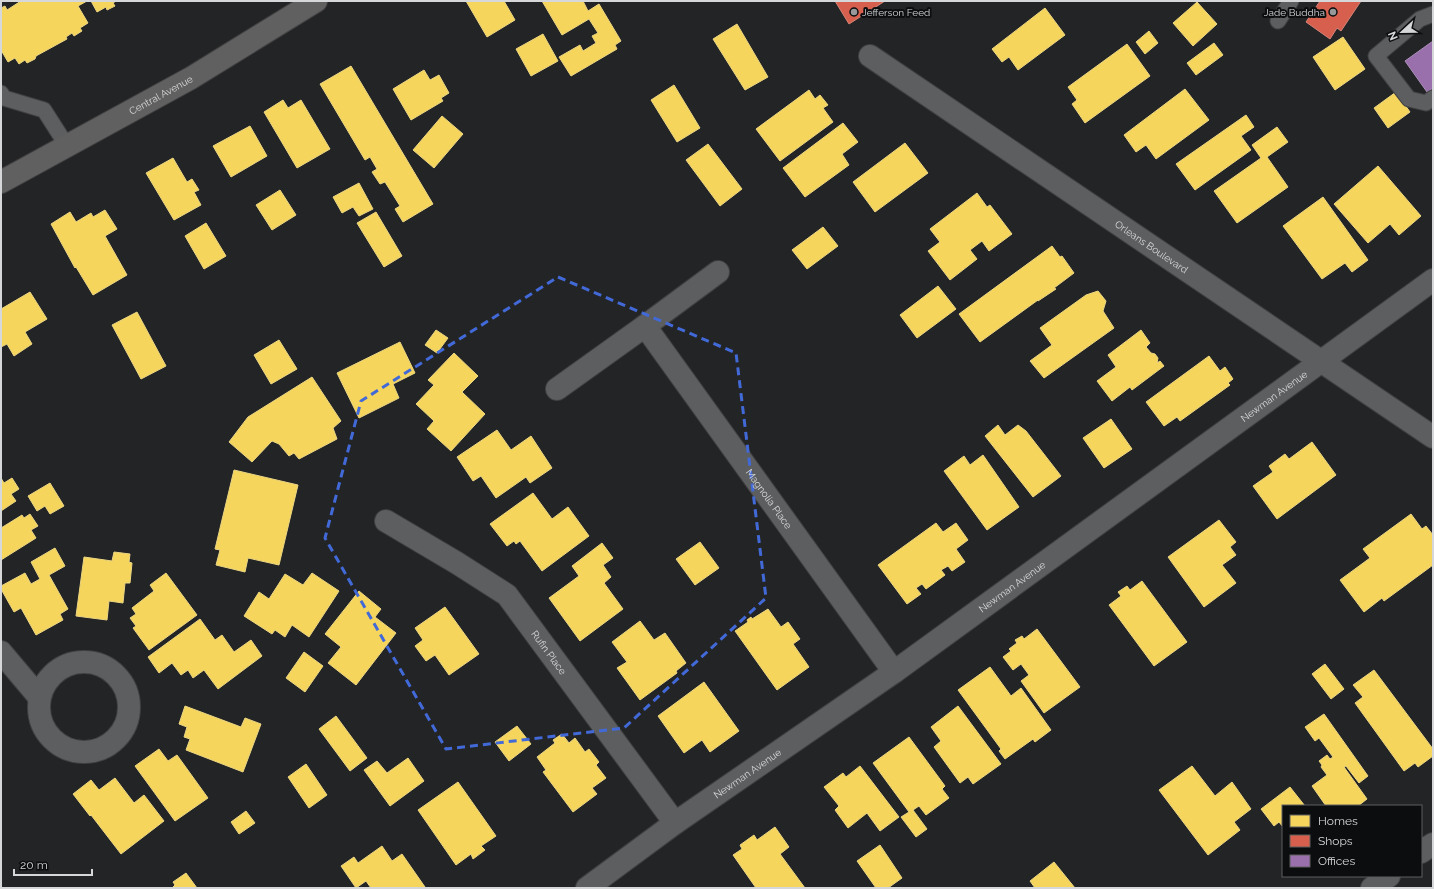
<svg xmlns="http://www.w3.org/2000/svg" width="1434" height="889" viewBox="0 0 1434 889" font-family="Raleway,sans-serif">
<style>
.homes{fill:#f6d55c;stroke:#ecd682}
.shops{fill:#d6604d;stroke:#d68477}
.offices{fill:#9970ab;stroke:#ab8fb9}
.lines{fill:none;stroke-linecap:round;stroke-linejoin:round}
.lane-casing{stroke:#414143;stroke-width:17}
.street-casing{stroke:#414143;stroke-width:24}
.secondary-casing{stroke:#414143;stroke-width:24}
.lane{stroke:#5d5e5f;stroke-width:15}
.street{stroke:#5d5e5f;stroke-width:22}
.secondary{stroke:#616060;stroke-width:22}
.marked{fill:none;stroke:#4269d8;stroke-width:3;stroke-dasharray:8 5;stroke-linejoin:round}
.poi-dot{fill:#97989a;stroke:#0c0d0e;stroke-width:1.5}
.labels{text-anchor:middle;stroke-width:4;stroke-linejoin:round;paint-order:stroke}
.poi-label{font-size:10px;fill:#d5d7d9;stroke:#0c0d0e;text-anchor:start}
.street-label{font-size:10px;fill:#d5d7d9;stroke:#0c0d0e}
</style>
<rect width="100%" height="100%" fill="#232426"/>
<path class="homes" d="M 21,1 L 87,1 L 78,6 L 88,23 L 80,28 L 82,31 L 74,36 L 72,33 L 66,37 L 67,39 L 36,56 L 35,59 L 27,63 L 25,60 L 19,64 L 15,58 L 8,62 L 1,50 L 1,8 L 5,6 L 7,10 Z
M 91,1 L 116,1 L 113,3 L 115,6 L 107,10 L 106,7 L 97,12 Z
M 466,1 L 504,1 L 515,20 L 487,37 Z
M 542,1 L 583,1 L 588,11 L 599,4 L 621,41 L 615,45 L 617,49 L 571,76 L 559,57 L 580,45 L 583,51 L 596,43 L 592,36 L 598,33 L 589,19 L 562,35 Z
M 1197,2 L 1217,24 L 1193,46 L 1173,23 Z
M 1045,8 L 1065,35 L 1018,70 L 1009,57 L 1002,62 L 992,49 Z
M 737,24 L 768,77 L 745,90 L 713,39 Z
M 1149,31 L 1158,43 L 1145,54 L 1136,42 Z
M 543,34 L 558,61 L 531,76 L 516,49 Z
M 1343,37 L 1365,69 L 1335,90 L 1313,57 Z
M 1214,43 L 1223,55 L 1196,75 L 1187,63 Z
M 1127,44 L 1150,76 L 1085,123 L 1072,104 L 1077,100 L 1068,87 Z
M 351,66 L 433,204 L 403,222 L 395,209 L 400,206 L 385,182 L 380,184 L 372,172 L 377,169 L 370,157 L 365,160 L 320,84 Z
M 424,70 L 430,80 L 439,75 L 449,93 L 441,98 L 443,101 L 411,120 L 393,89 Z
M 674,85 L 700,128 L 677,142 L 651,100 Z
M 1185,89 L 1209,120 L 1156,159 L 1146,145 L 1136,152 L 1124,135 Z
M 809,90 L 815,99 L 820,95 L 828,105 L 823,108 L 833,122 L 780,161 L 756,129 Z
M 1396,92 L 1410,112 L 1388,128 L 1374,108 Z
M 283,100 L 288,108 L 301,100 L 330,149 L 297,168 L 264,112 Z
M 1246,115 L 1254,127 L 1241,136 L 1251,150 L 1195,190 L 1176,164 Z
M 442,116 L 463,134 L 434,168 L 413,150 Z
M 843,123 L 858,142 L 842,154 L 849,165 L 805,197 L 783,168 Z
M 250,126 L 267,156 L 231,177 L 213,146 Z
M 1277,127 L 1288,142 L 1267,157 L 1288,187 L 1237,223 L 1214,191 L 1261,158 L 1252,145 Z
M 905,143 L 928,173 L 875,212 L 853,182 Z
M 708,144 L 742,189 L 720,206 L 686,160 Z
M 173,158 L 187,182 L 192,179 L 199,190 L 194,192 L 201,205 L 174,220 L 146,173 Z
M 1378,166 L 1421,216 L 1399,235 L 1390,224 L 1368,243 L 1334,204 Z
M 359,183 L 373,209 L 359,216 L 353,207 L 342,213 L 333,197 Z
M 280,190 L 296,215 L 272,230 L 256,205 Z
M 977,193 L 987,207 L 990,205 L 1012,234 L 989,251 L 982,241 L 970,250 L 977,259 L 950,280 L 928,251 L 940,242 L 930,229 Z
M 1323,197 L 1368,260 L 1352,272 L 1345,263 L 1322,279 L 1283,226 Z
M 105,210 L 117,229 L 105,236 L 127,275 L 93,295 L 76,267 L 75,268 L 51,224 L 70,212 L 76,222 L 91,213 L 93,217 Z
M 376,212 L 402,256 L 384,267 L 357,223 Z
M 206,223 L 226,256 L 204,269 L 185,236 Z
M 823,227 L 838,246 L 807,269 L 792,250 Z
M 1052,246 L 1060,257 L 1062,256 L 1074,273 L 1054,288 L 1056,289 L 1038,301 L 1038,300 L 980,342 L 959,314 Z
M 938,286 L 956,309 L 917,338 L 900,315 Z
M 1098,291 L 1106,301 L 1103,311 L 1114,328 L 1044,378 L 1030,361 L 1052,345 L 1040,328 L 1086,295 Z
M 30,292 L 47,319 L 25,332 L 32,344 L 14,356 L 7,344 L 1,347 L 1,309 Z
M 137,312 L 166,366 L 141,379 L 112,325 Z
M 436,330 L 448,338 L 437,353 L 425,345 Z
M 1141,330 L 1150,343 L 1146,347 L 1151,353 L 1155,354 L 1158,358 L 1157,363 L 1160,361 L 1164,366 L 1132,390 L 1130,387 L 1112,401 L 1097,381 L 1116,367 L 1108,355 Z
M 279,340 L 297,369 L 271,384 L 254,355 Z
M 400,342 L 415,373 L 393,384 L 399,398 L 359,418 L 337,373 Z
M 454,353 L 478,376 L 462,392 L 485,414 L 451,451 L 427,429 L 434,421 L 416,404 L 434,385 L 428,380 Z
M 1209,356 L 1220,371 L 1225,367 L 1233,379 L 1228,383 L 1230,385 L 1180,421 L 1177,417 L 1164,426 L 1146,402 Z
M 312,377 L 341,421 L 333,428 L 337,439 L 299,459 L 294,453 L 289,456 L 279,444 L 272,441 L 252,462 L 229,442 L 248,417 Z
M 1111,419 L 1132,449 L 1104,468 L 1083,438 Z
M 998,425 L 1005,435 L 1018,425 L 1026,431 L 1061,476 L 1033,497 L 985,436 Z
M 497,430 L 511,450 L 531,436 L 552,468 L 530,483 L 526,477 L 496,498 L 481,476 L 473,481 L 457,457 Z
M 1312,442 L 1336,475 L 1277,519 L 1253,486 L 1273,472 L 1269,466 L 1285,454 L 1289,459 Z
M 983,455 L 1019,507 L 987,530 L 944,471 L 964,456 L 970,465 Z
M 234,470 L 298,485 L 279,565 L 248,558 L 245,572 L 216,565 L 220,550 L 215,549 Z
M 1,478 L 4,483 L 12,478 L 19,489 L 11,494 L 16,501 L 1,511 Z
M 50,483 L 64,506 L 50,514 L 45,506 L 37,511 L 28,496 Z
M 533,493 L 552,519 L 568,507 L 589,536 L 542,571 L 520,541 L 516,544 L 514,541 L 507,546 L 490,524 Z
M 30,514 L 38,526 L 31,530 L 36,538 L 1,560 L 1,528 L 22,515 L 24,518 Z
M 1411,514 L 1422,529 L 1426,526 L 1433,535 L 1433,565 L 1384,601 L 1382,598 L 1364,612 L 1340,580 L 1370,558 L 1363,549 Z
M 1219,520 L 1236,542 L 1230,547 L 1236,555 L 1222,565 L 1236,583 L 1204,607 L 1168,557 Z
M 936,523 L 943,532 L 956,523 L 968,540 L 956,549 L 965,562 L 952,571 L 948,566 L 941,570 L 945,575 L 926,589 L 922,584 L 916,588 L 921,594 L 907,604 L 878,565 Z
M 700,542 L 719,568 L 695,585 L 676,559 Z
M 602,543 L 613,558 L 603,565 L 611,577 L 604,583 L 623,609 L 580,641 L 549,598 L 579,576 L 572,566 Z
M 55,548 L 65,566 L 49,575 L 68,609 L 60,614 L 63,620 L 36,635 L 21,608 L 14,612 L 1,589 L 1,586 L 25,573 L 31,584 L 40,579 L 31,562 Z
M 114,552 L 130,554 L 129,562 L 132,563 L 130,583 L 125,583 L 123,603 L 109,601 L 107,620 L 76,616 L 84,557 L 112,561 Z
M 166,573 L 197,615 L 149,650 L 133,628 L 136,626 L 130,618 L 136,614 L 132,608 L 154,591 L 150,585 Z
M 312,573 L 339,591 L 309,637 L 292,625 L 285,637 L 275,630 L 272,634 L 244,616 L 259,592 L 269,599 L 285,574 L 303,585 Z
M 1142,581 L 1187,642 L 1154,666 L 1109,605 L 1121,596 L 1118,592 L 1127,586 L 1130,590 Z
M 359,591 L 381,609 L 375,617 L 396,633 L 356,685 L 328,663 L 341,647 L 325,634 Z
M 445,607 L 479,654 L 449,675 L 435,655 L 426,661 L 415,646 L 423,640 L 415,628 Z
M 768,609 L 781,627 L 788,622 L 800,639 L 793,644 L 809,667 L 777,690 L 735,631 L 748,622 L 747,620 L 751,617 L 752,619 Z
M 200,619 L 215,640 L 222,635 L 234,652 L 251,640 L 262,656 L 218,689 L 204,670 L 193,678 L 188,670 L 181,675 L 172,663 L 159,673 L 148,657 Z
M 640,621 L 654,640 L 665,633 L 686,663 L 676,671 L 677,673 L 640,700 L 617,668 L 627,662 L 612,642 Z
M 1037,629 L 1080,687 L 1044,713 L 1021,681 L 1029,675 L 1021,664 L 1013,670 L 1003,657 L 1011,651 L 1009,649 L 1017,643 L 1015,640 L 1022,636 L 1024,639 Z
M 304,652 L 323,666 L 305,692 L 286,678 Z
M 1325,664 L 1344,689 L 1331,699 L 1312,674 Z
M 990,667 L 1011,696 L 1021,688 L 1051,730 L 1035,742 L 1033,739 L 1005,759 L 999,751 L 1001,749 L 958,690 Z
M 1374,670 L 1433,749 L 1433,756 L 1418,767 L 1415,763 L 1404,771 L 1355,703 L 1363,697 L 1353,685 Z
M 704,682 L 739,731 L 710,752 L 702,740 L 684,753 L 658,716 Z
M 185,706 L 241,727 L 245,718 L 261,724 L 243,772 L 186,750 L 190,739 L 184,737 L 187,727 L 179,724 Z
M 958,706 L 1001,764 L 973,784 L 968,777 L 960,783 L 934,747 L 941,741 L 931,727 Z
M 1324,714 L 1368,776 L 1359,783 L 1346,766 L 1344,767 L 1367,799 L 1358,806 L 1326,806 L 1312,786 L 1327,775 L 1321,767 L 1322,765 L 1319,761 L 1327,755 L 1330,759 L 1333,757 L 1319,738 L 1315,741 L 1305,727 Z
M 336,716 L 367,758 L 350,771 L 319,729 Z
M 517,726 L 531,744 L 509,761 L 495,742 Z
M 562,734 L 569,743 L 575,738 L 585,752 L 589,749 L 599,762 L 596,765 L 606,778 L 592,788 L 597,794 L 573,812 L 543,772 L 546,770 L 537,757 L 555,743 L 553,740 Z
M 909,737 L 945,786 L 942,789 L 949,798 L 926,815 L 919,806 L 913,810 L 927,829 L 916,837 L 901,817 L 909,812 L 873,763 Z
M 159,749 L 168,761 L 177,755 L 208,798 L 175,821 L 135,766 Z
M 408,758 L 424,781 L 390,806 L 364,770 L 377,761 L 387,773 Z
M 306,764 L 327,795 L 309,808 L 288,777 Z
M 860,766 L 899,817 L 880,831 L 867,813 L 848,828 L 835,810 L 839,806 L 824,787 L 843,773 L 846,777 Z
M 1192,766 L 1215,796 L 1232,782 L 1251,809 L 1234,822 L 1240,830 L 1208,855 L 1159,790 Z
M 115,778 L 134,803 L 144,795 L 164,821 L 121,854 L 91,815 L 90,816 L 73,794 L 91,780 L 99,790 Z
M 458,782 L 496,836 L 481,846 L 485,850 L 473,859 L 471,854 L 456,865 L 418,810 Z
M 1290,787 L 1305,806 L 1283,806 L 1283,827 L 1279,822 L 1274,826 L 1261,809 Z
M 246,811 L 255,823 L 239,834 L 231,822 Z
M 775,827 L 789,847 L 780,854 L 805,888 L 756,888 L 733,855 L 742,849 L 740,845 L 754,835 L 757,840 Z
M 880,845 L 902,878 L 888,888 L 876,888 L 857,861 Z
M 382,846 L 392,861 L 402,854 L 425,887 L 423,888 L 371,888 L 366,881 L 356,888 L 341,866 L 354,857 L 358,863 Z
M 1054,862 L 1075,888 L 1035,888 L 1030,881 Z
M 186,873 L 197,888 L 172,888 L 175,885 L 173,882 Z"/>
<path class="shops" d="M 835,1 L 885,1 L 849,24 Z
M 1320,1 L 1361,1 L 1341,31 L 1337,28 L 1330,39 L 1306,22 Z"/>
<path class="offices" d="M 1433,41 L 1433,88 L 1427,92 L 1405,61 Z"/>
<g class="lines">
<defs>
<path id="lane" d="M 1433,14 L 1420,19 L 1376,56 L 1409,99 L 1426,103 L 1433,98
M 1278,21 L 1291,1
M 1,93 L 4,98 L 44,110 L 67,146"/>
<g id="street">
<path id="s1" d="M 870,56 L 1433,437"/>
<path d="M 645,326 L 718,272"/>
<path id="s2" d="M 557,389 L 645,326 L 894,672"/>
<path id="s3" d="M 386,521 L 457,563 L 507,595 L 675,823"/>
<path d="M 1,652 L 39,697"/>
<circle cx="84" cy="707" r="45"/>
<path d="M 1421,852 L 1433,844"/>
<path id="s4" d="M 587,888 L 675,823 L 894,672 L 1433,280"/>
<path d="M 1372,888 L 1389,876"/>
</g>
<g id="secondary">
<path id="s5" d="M 1,182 L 191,78 L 316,1"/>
</g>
</defs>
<use href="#lane" class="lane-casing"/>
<use href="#street" class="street-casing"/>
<use href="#secondary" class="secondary-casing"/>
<use href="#lane" class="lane"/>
<use href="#street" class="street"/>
<use href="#secondary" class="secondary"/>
</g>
<path class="marked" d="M 558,277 L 736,353 L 766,598 L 624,728 L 446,749 L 325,538 L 361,401 Z"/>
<g class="poi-dot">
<circle cx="854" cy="12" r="4"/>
<circle cx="1333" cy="12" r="4"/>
</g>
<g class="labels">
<g class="poi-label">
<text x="862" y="16">Jefferson Feed</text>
<text x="1325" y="16" text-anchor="end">Jade Buddha</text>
</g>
<g class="street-label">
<text dy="4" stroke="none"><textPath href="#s5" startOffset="182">Central Avenue</textPath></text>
<text dy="4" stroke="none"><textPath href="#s1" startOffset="340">Orleans Boulevard</textPath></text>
<text dy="4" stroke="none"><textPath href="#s4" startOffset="845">Newman Avenue</textPath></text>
<text dy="4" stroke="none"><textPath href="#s2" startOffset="321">Magnolia Place</textPath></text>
<text dy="4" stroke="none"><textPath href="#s4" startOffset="521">Newman Avenue</textPath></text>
<text dy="4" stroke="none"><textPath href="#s3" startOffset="213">Rufin Place</textPath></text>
<text dy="4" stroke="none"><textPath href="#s4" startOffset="197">Newman Avenue</textPath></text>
</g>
</g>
<rect width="1434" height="889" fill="none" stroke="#d5d7d9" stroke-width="4"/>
<rect x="1282" y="805" width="140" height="72" fill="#0c0d0e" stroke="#5c5e5f"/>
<rect x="1290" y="815" width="20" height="12" fill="#f6d55c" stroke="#5c5e5f"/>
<text x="1318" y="825" font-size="12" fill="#d5d7d9">Homes</text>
<rect x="1290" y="835" width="20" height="12" fill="#d6604d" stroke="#5c5e5f"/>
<text x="1318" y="845" font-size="12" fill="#d5d7d9">Shops</text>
<rect x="1290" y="855" width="20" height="12" fill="#9970ab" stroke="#5c5e5f"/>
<text x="1318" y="865" font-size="12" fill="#d5d7d9">Offices</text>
<g transform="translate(1402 32) rotate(248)" stroke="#0c0d0e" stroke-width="3" paint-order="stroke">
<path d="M0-3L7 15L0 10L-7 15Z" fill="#d5d7d9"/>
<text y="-6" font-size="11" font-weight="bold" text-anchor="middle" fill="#d5d7d9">N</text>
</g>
<path d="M14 869v6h78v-6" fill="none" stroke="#d5d7d9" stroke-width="2"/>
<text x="20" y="869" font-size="12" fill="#d5d7d9" stroke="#0c0d0e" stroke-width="3" paint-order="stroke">20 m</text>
</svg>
